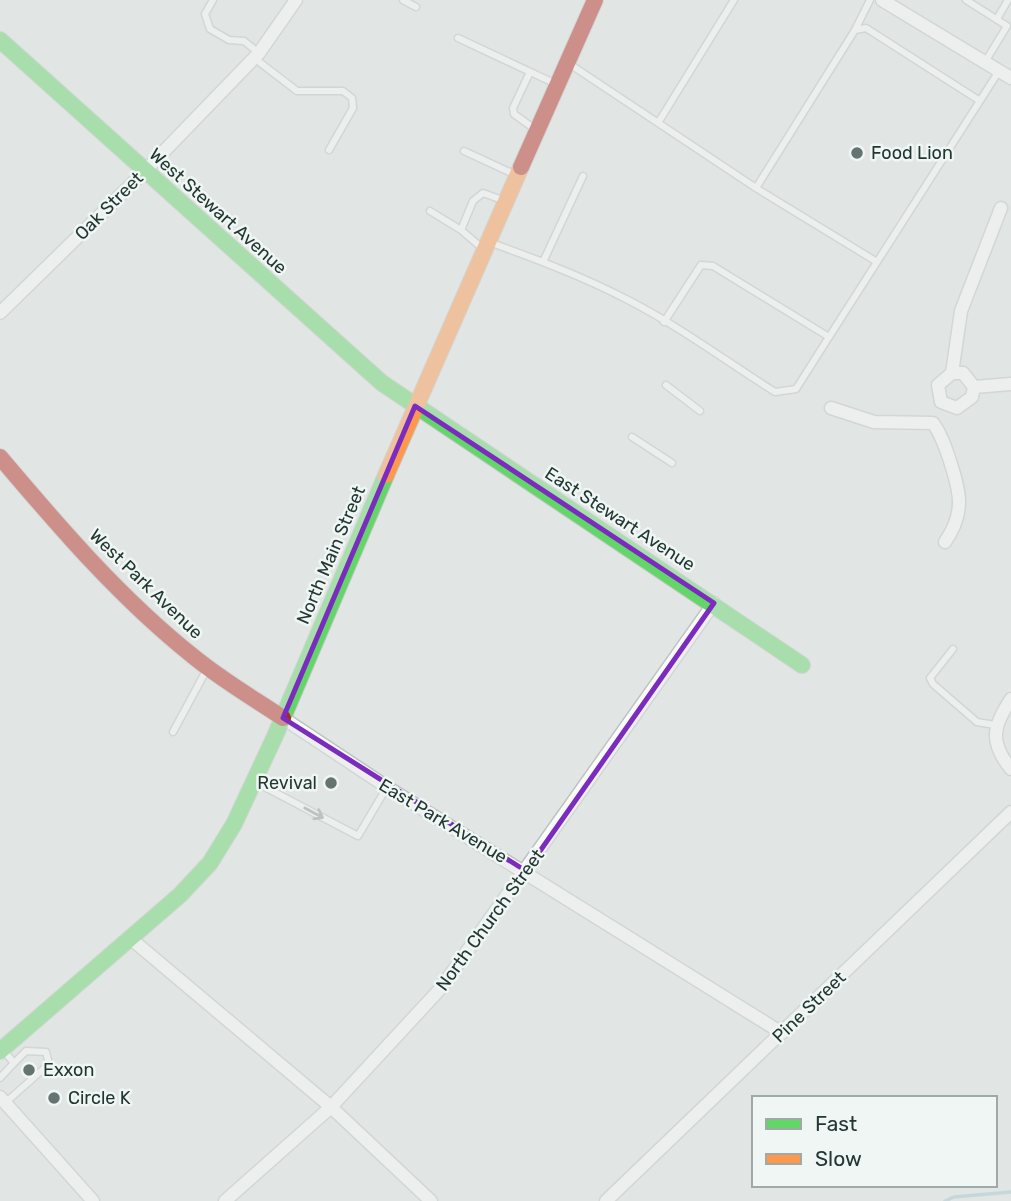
<svg xmlns="http://www.w3.org/2000/svg" width="1011" height="1201" viewBox="0 0 1011 1201" font-family="Rubik,sans-serif">
<style>
.lines{fill:none;stroke-linecap:round;stroke-linejoin:round}
.stream{stroke:#a5c6d1;stroke-width:3.5}
.lane-casing{stroke:#bec3c1;stroke-width:9}
.street-casing{stroke:#bec3c1;stroke-width:15}
.fast-casing{stroke:#bec3c2;stroke-width:18}
.slow-casing{stroke:#bec3c2;stroke-width:18}
.jam-casing{stroke:#bec3c2;stroke-width:18}
.lane{stroke:#fafbfb;stroke-width:6}
.street{stroke:#fafbfb;stroke-width:12}
.fast{stroke:#63d668;stroke-width:16}
.slow{stroke:#ff974d;stroke-width:16}
.jam{stroke:#b3261e;stroke-width:16}
.oneway{stroke:#8e9997}
.marked{fill:none;stroke:#7b2cbf;stroke-width:5;stroke-linejoin:round}
.poi-dot{fill:#657471;stroke:#eff6f3;stroke-width:2.5}
.labels{text-anchor:middle;stroke-width:5;stroke-linejoin:round;paint-order:stroke}
.poi-label{font-size:18px;fill:#223733;stroke:#eff6f3;text-anchor:start}
.street-label{font-size:18px;fill:#223733;stroke:#eff6f3}
</style>
<rect width="100%" height="100%" fill="#e1e6e4"/>
<g class="lines">
<path class="stream" d="M 945,1201 L 954,1197 L 1011,1192"/>
<defs>
<path id="lane" d="M 213,0 L 205,14 L 210,29 L 229,40 L 244,41 L 259,53
M 403,0 L 416,7
M 966,0 L 1007,26 L 985,62
M 997,19 L 1008,0
M 855,30 L 866,28 L 980,101
M 458,38 L 556,84
M 254,58 L 297,91 L 343,91 L 352,98 L 353,108 L 329,150
M 568,63 L 756,188 L 877,262 L 829,337
M 530,72 L 513,108 L 514,114 L 536,130
M 658,123 L 734,0
M 464,151 L 516,175
M 756,188 L 855,30 L 870,0
M 430,211 L 461,230
M 489,242 C 536,259 584,277 628,300 C 679,326 727,362 775,392 L 796,389 L 829,337 L 713,266 L 701,265 L 664,322
M 482,248 L 461,230 L 473,201 L 483,193 L 505,201
M 543,262 L 583,176
M 877,262 L 999,71
M 666,385 L 700,411
M 632,437 L 672,463
M 953,649 L 930,678 L 933,684 L 977,722 L 995,725
M 173,732 L 207,669
M 255,782 L 358,836 L 387,787
M 3,1050 L 14,1063 L 26,1051 L 46,1052 L 49,1064 L 5,1103
M 0,1078 L 14,1063"/>
<path id="street" d="M 882,0 L 1011,78
M 0,313 L 144,172 L 259,53 L 296,0
M 952,373 L 963,373 L 974,387 L 972,397 L 957,408 L 941,402 L 938,385 L 952,373 L 961,311 L 1001,208
M 974,387 L 1011,384
M 831,408 L 874,422 L 933,423 C 941,434 945,446 949,458 C 960,491 966,512 945,542
M 1011,699 C 993,726 989,742 1011,769
M 283,718 L 387,787 L 782,1033
M 130,938 L 331,1107 L 431,1201
M 0,1097 L 93,1201
M 225,1201 L 331,1107 L 441,988 L 714,603
M 606,1201 L 1011,812"/>
<path id="fast" d="M 0,40 L 382,383 L 802,665
M 0,1051 L 180,895 L 210,863 L 234,824 L 275,736 L 386,475"/>
<path id="slow" d="M 386,475 L 521,167"/>
<path id="jam" d="M 521,167 L 595,0
M 0,457 C 60,528 121,599 194,657 C 222,680 253,698 283,718"/>
</defs>
<use href="#lane" class="lane-casing"/>
<use href="#street" class="street-casing"/>
<use href="#fast" class="fast-casing"/>
<use href="#slow" class="slow-casing"/>
<use href="#jam" class="jam-casing"/>
<use href="#lane" class="lane"/>
<use href="#street" class="street"/>
<use href="#fast" class="fast"/>
<use href="#slow" class="slow"/>
<use href="#jam" class="jam"/>
</g>
<defs><path id="oneway-shaft" d="M-6 0H5M1.5-3L5.5 0L1.5 3" fill="none" stroke-width="1.6" stroke-linecap="round" stroke-linejoin="round" transform="scale(1.75)"/></defs>
<use class="oneway" href="#oneway-shaft" transform="translate(314 813) rotate(28)"/>
<path d="M0 0H1011V1201H0ZM 415,406 L 714,603 L 526,871 L 283,718 Z" fill="#e1e6e4" fill-opacity=".55" fill-rule="evenodd"/>
<path class="marked" d="M 415,406 L 714,603 L 526,871 L 283,718 Z"/>
<g class="poi-dot">
<circle cx="857" cy="153" r="7"/>
<circle cx="331" cy="783" r="7"/>
<circle cx="29" cy="1070" r="7"/>
<circle cx="54" cy="1098" r="7"/>
</g>
<g class="labels">
<g class="poi-label">
<text x="871" y="159">Food Lion</text>
<text x="317" y="789" text-anchor="end">Revival</text>
<text x="43" y="1076">Exxon</text>
<text x="68" y="1104">Circle K</text>
</g>
<g class="street-label">
<text transform="translate(109 206) rotate(-45)" y="6">Oak Street</text>
<text transform="translate(218 211) rotate(42)" y="6">West Stewart Avenue</text>
<text transform="translate(620 519) rotate(33)" y="6">East Stewart Avenue</text>
<text transform="translate(331 555) rotate(-67)" y="6">North Main Street</text>
<text transform="translate(146 584) rotate(44)" y="6">West Park Avenue</text>
<text transform="translate(443 821) rotate(31)" y="6">East Park Avenue</text>
<text transform="translate(490 920) rotate(-54)" y="6">North Church Street</text>
<text transform="translate(809 1007) rotate(-44)" y="6">Pine Street</text>
</g>
</g>
<rect x="752" y="1096" width="245" height="91" fill="#eff6f3" stroke="#9daaa6" stroke-width="2"/>
<rect x="766" y="1119" width="35" height="10" fill="#63d668" stroke="#9daaa6" stroke-width="2"/>
<text x="815" y="1131" font-size="21" fill="#223733">Fast</text>
<rect x="766" y="1154" width="35" height="10" fill="#ff974d" stroke="#9daaa6" stroke-width="2"/>
<text x="815" y="1166" font-size="21" fill="#223733">Slow</text>
</svg>
